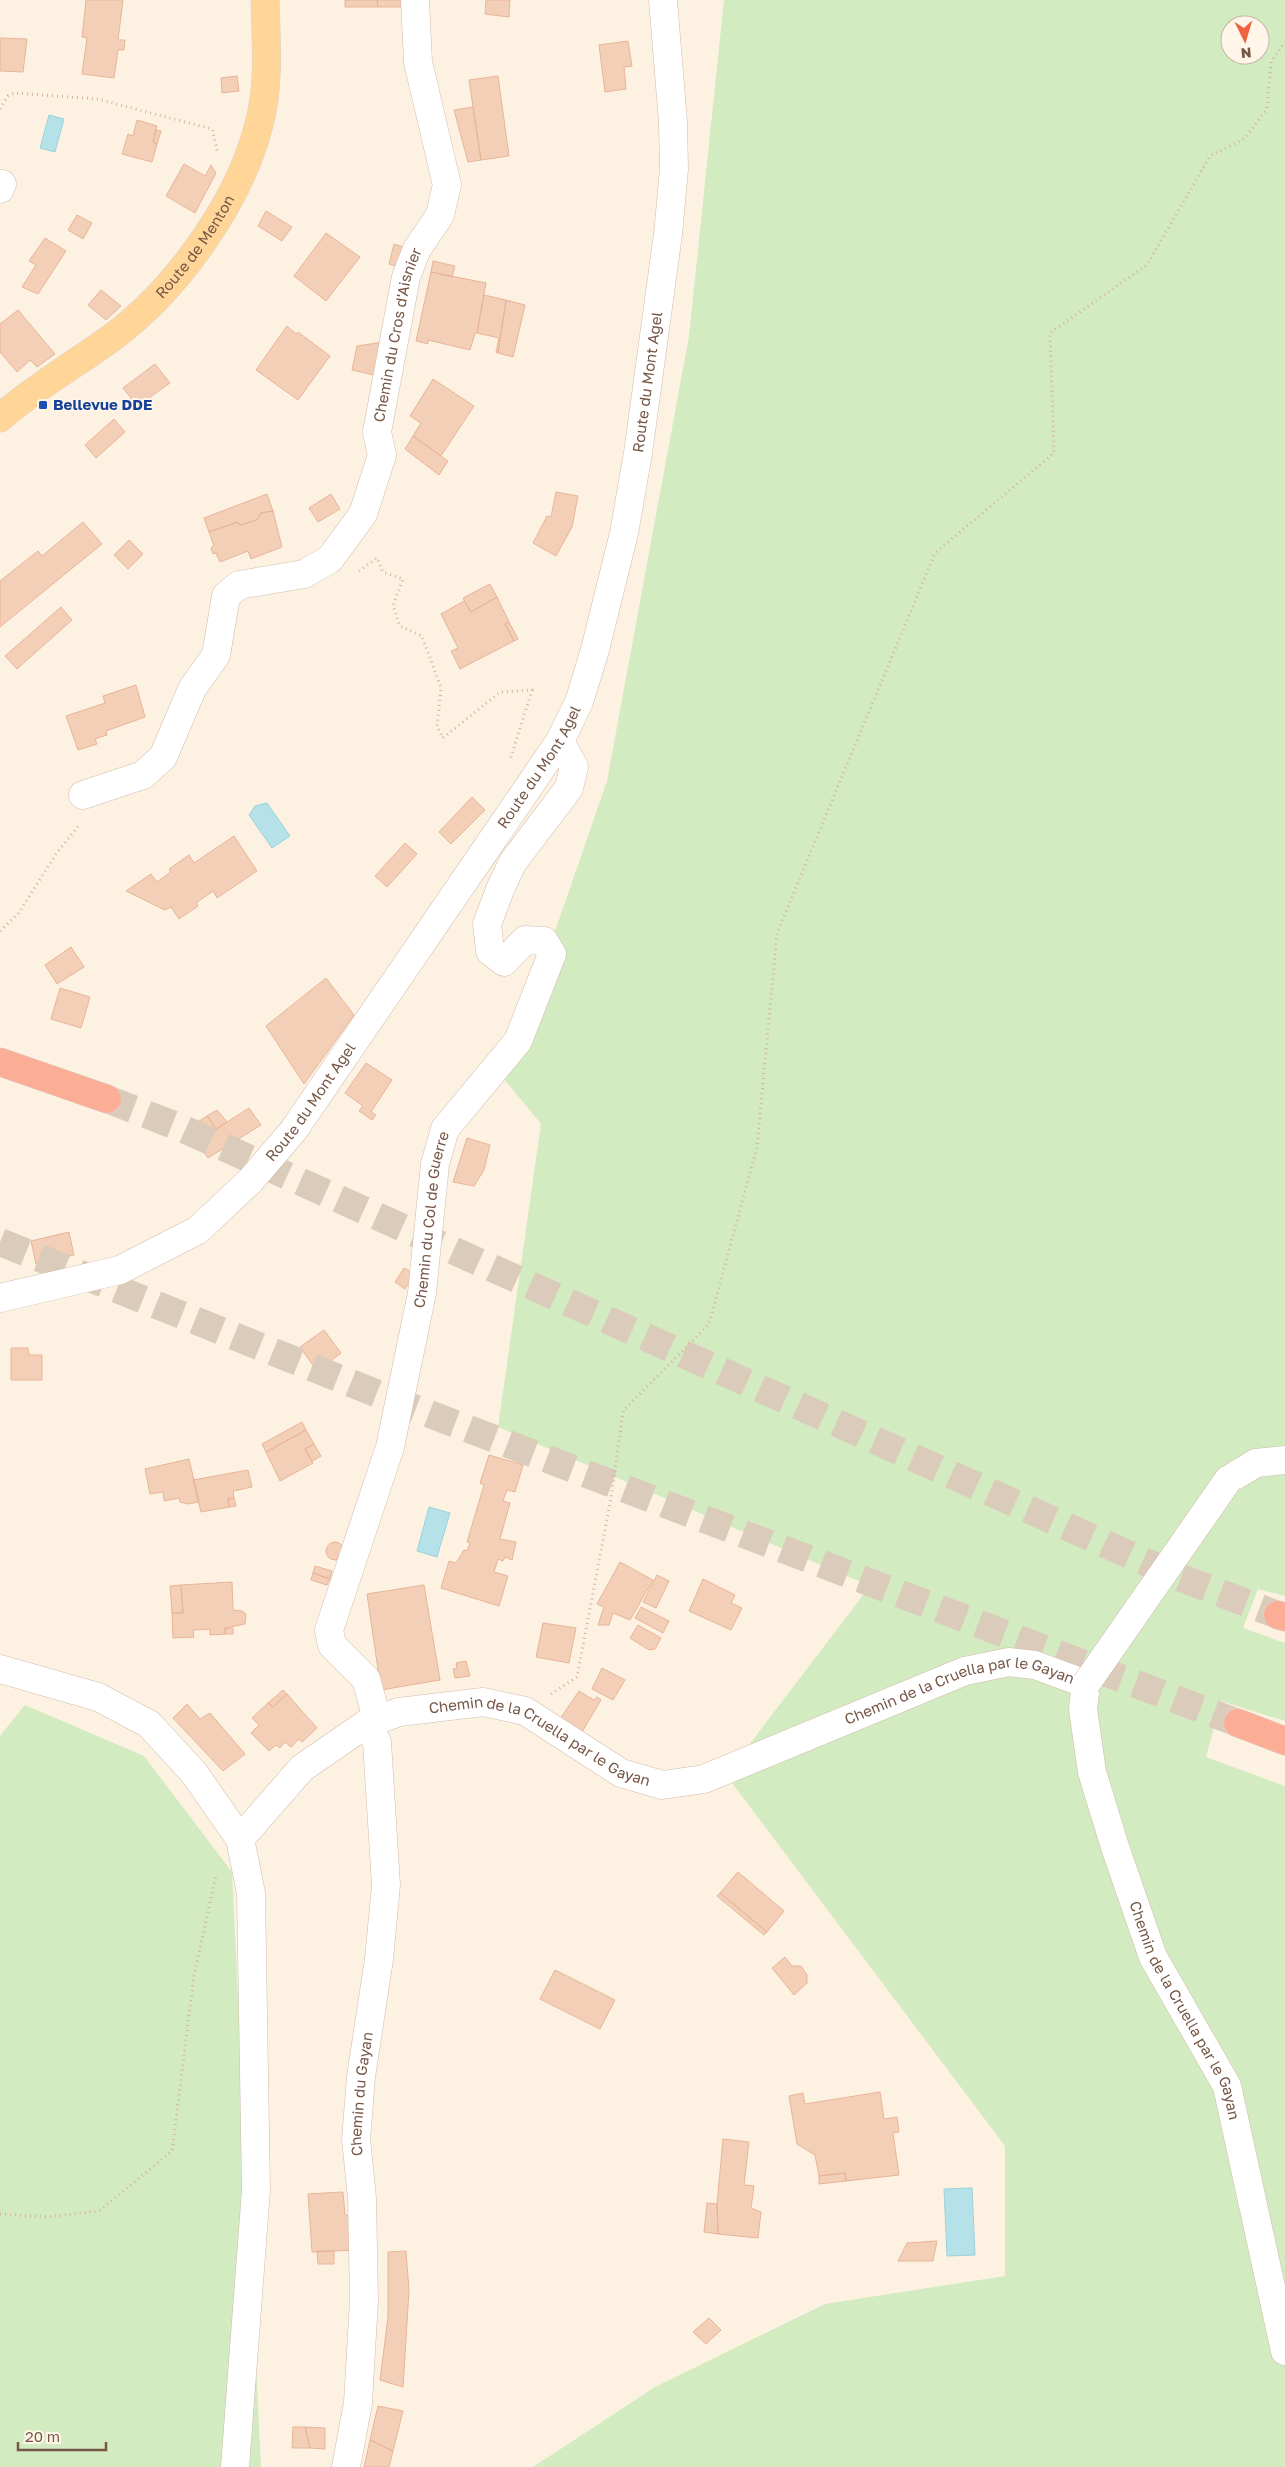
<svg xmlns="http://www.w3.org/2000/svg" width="1285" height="2467" viewBox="0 0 1285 2467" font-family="'Golos Text',sans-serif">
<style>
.green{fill:#d2ebc0;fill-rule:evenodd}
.water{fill:#b5e1e8;stroke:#9bd2da}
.building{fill:#f4cfb8;stroke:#e8b498}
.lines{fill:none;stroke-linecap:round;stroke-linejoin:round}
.highway-tunnel{stroke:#dbcbbb;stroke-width:28;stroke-dasharray:28 14;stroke-linecap:butt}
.minor-casing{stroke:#d1bbab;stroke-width:29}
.major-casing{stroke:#dbd3cf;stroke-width:29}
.highway-casing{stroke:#dbd3cf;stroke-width:29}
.path{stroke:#d9b29b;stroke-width:3;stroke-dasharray:1 4;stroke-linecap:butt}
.minor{stroke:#fff;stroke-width:28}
.major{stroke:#ffd697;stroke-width:28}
.highway{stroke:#fbae95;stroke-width:28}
.minor-bridge-casing{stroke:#d1bbab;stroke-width:29;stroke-linecap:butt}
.minor-bridge{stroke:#fff;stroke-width:28}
.transit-dot{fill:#1a4fb4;stroke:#fff6e9;stroke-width:2}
.labels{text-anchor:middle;stroke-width:4;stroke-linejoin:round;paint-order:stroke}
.street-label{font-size:15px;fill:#765747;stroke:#fff6e9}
.transit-label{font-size:15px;font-weight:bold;fill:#164399;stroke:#fff6e9;text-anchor:start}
</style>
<rect width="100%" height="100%" fill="#fdf2e2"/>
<path class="green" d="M 724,0 L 1285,0 L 1285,1596 L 1258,1589 L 1243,1628 L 1285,1643 L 1285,1721 L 1221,1701 L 1206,1757 L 1285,1786 L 1285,2467 L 533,2467 L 655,2387 L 825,2304 L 1005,2276 L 1005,2146 L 726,1775 L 870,1586 L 498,1427 L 541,1124 L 504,1079 L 607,781 L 689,336 ZM 1230,25 L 1260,25 L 1260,55 L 1230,55 Z
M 25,1705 L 144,1756 L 232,1872 L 261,2467 L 0,2467 L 0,1736 Z"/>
<path class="water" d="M 49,115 L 64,119 L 55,152 L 40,148 Z
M 267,803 L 290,836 L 272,848 L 249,815 L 255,806 Z
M 429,1507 L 450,1513 L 437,1557 L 417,1551 Z
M 972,2188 L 975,2255 L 947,2256 L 944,2189 Z"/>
<path class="building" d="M 86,0 L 123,0 L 118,40 L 125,40 L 124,50 L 118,50 L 114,78 L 82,74 L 87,38 L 82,37 Z
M 345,0 L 377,0 L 378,7 L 345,7 Z
M 377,0 L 402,0 L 403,7 L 378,7 Z
M 486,0 L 510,0 L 509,17 L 485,14 Z
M 0,38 L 27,39 L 23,72 L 0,71 Z
M 628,41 L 632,66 L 624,67 L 626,89 L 605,92 L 599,45 Z
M 237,76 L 239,91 L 222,93 L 221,78 Z
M 498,76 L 509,156 L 481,160 L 469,80 Z
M 473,107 L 481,160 L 468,162 L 454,110 Z
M 137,120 L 157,126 L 153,142 L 157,144 L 152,162 L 122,154 L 128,134 L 133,136 Z
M 156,130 L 161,131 L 157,144 L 153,142 Z
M 184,164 L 205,176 L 211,165 L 216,173 L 195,213 L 166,196 Z
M 266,211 L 292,227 L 282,241 L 258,226 Z
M 77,215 L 92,223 L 83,239 L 68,230 Z
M 326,233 L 360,257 L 326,301 L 294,276 Z
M 45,238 L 66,251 L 38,294 L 22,287 L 36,265 L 29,261 Z
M 394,244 L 406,248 L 401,268 L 389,264 Z
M 433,261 L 455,266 L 452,277 L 431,272 Z
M 431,272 L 486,283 L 477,333 L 475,333 L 470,350 L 428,340 L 428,344 L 416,341 Z
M 101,290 L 121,306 L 106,320 L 88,305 Z
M 484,295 L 506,300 L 498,353 L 496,352 L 499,338 L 477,333 Z
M 506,300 L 525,305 L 513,357 L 498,353 Z
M 18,310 L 55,354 L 37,367 L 30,360 L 17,372 L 0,352 L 0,324 Z
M 287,326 L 296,334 L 298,332 L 330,356 L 298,400 L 256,370 Z
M 383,342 L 374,375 L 352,370 L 357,346 Z
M 155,364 L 170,383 L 132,410 L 126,402 L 131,398 L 123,388 Z
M 433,379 L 474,406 L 441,456 L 413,436 L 421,423 L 410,416 Z
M 114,419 L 125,432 L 96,458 L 85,445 Z
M 413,436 L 448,461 L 439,475 L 405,449 Z
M 556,492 L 578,496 L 572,527 L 556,556 L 533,543 L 547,516 L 551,517 Z
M 267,494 L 273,511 L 261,513 L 257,520 L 240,525 L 238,522 L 209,532 L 204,518 Z
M 331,494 L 340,509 L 318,522 L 309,508 Z
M 273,511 L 282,547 L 251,559 L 248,551 L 220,562 L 216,553 L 213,554 L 211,548 L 214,546 L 209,532 L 238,522 L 240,525 L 257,520 L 261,513 Z
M 83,522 L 102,544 L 0,627 L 0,581 L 38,551 L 42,556 Z
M 129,540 L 143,554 L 128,569 L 114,555 Z
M 490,584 L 497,597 L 471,612 L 463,598 Z
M 497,597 L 509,622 L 505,624 L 514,641 L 460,669 L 451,651 L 458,648 L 441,614 L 464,601 L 471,612 Z
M 61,607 L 72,620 L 17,669 L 5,656 Z
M 509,622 L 518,639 L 514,641 L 505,624 Z
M 136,685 L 145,717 L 106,731 L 107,735 L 95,739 L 97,744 L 78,750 L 66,716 L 105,703 L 103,696 Z
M 472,797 L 485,810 L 451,844 L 439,832 Z
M 234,836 L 257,871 L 217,898 L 213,891 L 196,903 L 198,906 L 179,919 L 171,907 L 165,910 L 126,891 L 151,874 L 157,882 L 171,872 L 169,869 L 189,855 L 194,863 Z
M 405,843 L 417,854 L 387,887 L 375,876 Z
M 71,947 L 84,967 L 57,984 L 45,965 Z
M 326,978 L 354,1015 L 304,1084 L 266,1026 Z
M 60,988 L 90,997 L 81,1028 L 51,1019 Z
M 366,1063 L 392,1080 L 371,1112 L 376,1115 L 372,1120 L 359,1111 L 363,1106 L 345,1093 Z
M 249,1108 L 261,1125 L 208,1158 L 189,1128 L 207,1116 L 216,1129 Z
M 217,1110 L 227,1122 L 216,1129 L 207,1116 Z
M 467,1138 L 490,1145 L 484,1170 L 474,1186 L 453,1182 Z
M 69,1232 L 74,1255 L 36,1264 L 31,1241 Z
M 404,1268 L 415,1274 L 405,1289 L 395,1282 Z
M 324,1330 L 341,1353 L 317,1371 L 300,1347 Z
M 11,1348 L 28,1348 L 29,1355 L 42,1355 L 42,1380 L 11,1380 Z
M 302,1422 L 306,1430 L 266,1452 L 262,1444 Z
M 306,1430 L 314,1444 L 305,1449 L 313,1463 L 280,1481 L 266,1452 Z
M 314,1444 L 321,1456 L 312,1461 L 305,1449 Z
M 489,1455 L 523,1465 L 515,1492 L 507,1490 L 503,1501 L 510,1503 L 500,1539 L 516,1542 L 512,1560 L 505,1557 L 503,1561 L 498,1559 L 494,1572 L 508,1576 L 499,1606 L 441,1588 L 449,1561 L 456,1563 L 464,1550 L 467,1551 L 470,1543 L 467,1542 L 484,1485 L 480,1483 Z
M 189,1459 L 199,1502 L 188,1504 L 180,1502 L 179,1498 L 164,1501 L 163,1492 L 150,1494 L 145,1469 Z
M 248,1470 L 252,1487 L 233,1491 L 234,1498 L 228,1499 L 229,1507 L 201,1512 L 193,1480 Z
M 234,1498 L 236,1506 L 229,1507 L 228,1499 Z
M326 1551a9 9 0 1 1 18 0a9 9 0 1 1-18 0Z
M 620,1562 L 653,1580 L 630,1620 L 613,1613 L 609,1625 L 598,1625 L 604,1607 L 597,1604 Z
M 315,1566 L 332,1571 L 330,1579 L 313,1573 Z
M 313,1573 L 330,1579 L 327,1585 L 311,1580 Z
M 657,1575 L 669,1581 L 656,1608 L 643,1602 Z
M 703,1579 L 735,1595 L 731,1603 L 742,1608 L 731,1630 L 689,1611 Z
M 232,1582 L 233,1610 L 242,1611 L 246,1614 L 245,1624 L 225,1628 L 225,1634 L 210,1635 L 210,1629 L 193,1630 L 194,1637 L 173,1638 L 172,1613 L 183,1613 L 181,1585 Z
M 181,1585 L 183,1613 L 172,1613 L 170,1586 Z
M 424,1585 L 440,1680 L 381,1690 L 367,1594 Z
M 641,1607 L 669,1621 L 663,1633 L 635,1618 Z
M 543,1623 L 576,1628 L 569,1663 L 536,1657 Z
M 638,1625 L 661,1638 L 655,1649 L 649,1650 L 630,1638 Z
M 225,1628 L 233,1628 L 233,1634 L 225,1634 Z
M 466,1661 L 470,1676 L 455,1678 L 453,1669 L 457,1668 L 456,1663 Z
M 602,1668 L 625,1680 L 613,1700 L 592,1689 Z
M 283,1690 L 287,1694 L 273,1707 L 268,1703 Z
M 579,1691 L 594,1700 L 597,1697 L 601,1700 L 582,1732 L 560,1719 Z
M 287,1694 L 317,1728 L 302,1742 L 299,1739 L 291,1747 L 285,1742 L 280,1748 L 276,1745 L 269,1751 L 251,1733 L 259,1725 L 252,1718 L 268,1703 L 273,1707 Z
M 187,1704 L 200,1719 L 210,1713 L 245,1754 L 223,1771 L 173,1718 Z
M 738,1872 L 784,1911 L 767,1932 L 720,1893 Z
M 720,1893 L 767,1932 L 764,1935 L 717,1896 Z
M 785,1957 L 792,1966 L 801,1966 L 807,1975 L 807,1983 L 794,1995 L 772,1968 Z
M 555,1970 L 615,2000 L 600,2029 L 540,1999 Z
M 880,2092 L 884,2119 L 897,2117 L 899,2132 L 893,2133 L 899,2175 L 846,2181 L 845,2173 L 819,2176 L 815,2155 L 797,2144 L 789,2096 L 803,2093 L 805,2104 Z
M 723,2139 L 749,2142 L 744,2185 L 754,2186 L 751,2208 L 761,2212 L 758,2238 L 718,2234 L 717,2204 Z
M 845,2173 L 846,2181 L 819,2184 L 819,2176 Z
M 343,2192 L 345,2215 L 353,2216 L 356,2250 L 312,2252 L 308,2194 Z
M 707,2203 L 717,2204 L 718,2234 L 704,2232 Z
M 937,2241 L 933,2261 L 898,2261 L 907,2243 Z
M 317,2251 L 334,2251 L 334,2264 L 318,2264 Z
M 406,2251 L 409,2290 L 403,2387 L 380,2380 L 388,2317 L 388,2252 Z
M 709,2318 L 721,2330 L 706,2344 L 693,2332 Z
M 378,2406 L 403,2411 L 393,2451 L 370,2440 Z
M 293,2427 L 305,2427 L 310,2448 L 292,2448 Z
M 305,2427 L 325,2428 L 325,2449 L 310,2448 Z
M 370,2440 L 393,2451 L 389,2467 L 364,2467 Z"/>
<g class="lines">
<path class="highway-tunnel" d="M 107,1099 L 179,1127 L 1181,1578 L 1278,1615
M 0,1242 L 398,1402 L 1238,1723"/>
<defs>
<g id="minor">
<path d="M 0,189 L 2,184"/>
<path id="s1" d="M 83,795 L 143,775 L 163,757 L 192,689 L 216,655 L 226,596 L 239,585 L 304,574 L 330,559 L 363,514 L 382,455 L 377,432 L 406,277 L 417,249 L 440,215 L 447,185 L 418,62 L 415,0"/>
<path id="s2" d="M 0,1298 L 120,1270 L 198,1230 L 251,1180 L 293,1131 L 560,741 L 579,702 L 595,650 L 624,533 L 638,453 L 668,234 L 674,169 L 673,122 L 663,0"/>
<path d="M 1228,1480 L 1256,1463 L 1285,1460"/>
<path d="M 0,1669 L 98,1697 L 149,1724 L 194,1773 L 240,1839 L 251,1893 L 256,2190 L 235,2467"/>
<path id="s3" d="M 377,1719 L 366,1679 L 332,1645 L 329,1630 L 390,1447 L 422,1293 L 435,1164 L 445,1129 L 518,1041 L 552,954 L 544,941 L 525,940 L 504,962 L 490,951 L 487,924 L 501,887 L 513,862 L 569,788 L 574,767 L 560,741"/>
<path id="s4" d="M 240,1839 L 302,1768 L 366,1724 L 399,1712 L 483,1702 L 525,1711 L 621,1773 L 662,1785 L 704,1779 L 965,1671 L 1009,1662 L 1035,1665 L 1086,1684 L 1083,1709 L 1092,1772 L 1115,1847 L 1153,1957 L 1227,2086 L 1285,2351"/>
<path id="s5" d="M 346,2467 L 358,2403 L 364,2300 L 362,2198 L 356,2139 L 361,2077 L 379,1959 L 386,1885 L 377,1742 L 366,1724"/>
</g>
<g id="major">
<path id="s6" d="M 0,418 C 35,387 76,364 114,336 C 177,289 240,201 259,124 C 270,84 266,41 265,0"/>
</g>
<path id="highway" d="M 0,1062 L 107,1099
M 1278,1615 L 1285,1617
M 1238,1723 L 1285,1741"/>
</defs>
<use href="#minor" class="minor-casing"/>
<use href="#major" class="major-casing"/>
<use href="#highway" class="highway-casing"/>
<path class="path" d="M 0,109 L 8,96 L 15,93 L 97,99 L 212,129 L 218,153
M 359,571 L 377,558 L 383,572 L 403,579 L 393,606 L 400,626 L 422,636 L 441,688 L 437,727 L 443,738 L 500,692 L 532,690 L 510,760
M 0,931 L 18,914 L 56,854 L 80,824
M 551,1694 L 577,1677 L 611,1498 L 623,1411 L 709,1324 L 757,1147 L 777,933 L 935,553 L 1054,453 L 1050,333 L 1147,265 L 1210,156 L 1244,139 L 1267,109 L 1271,62 L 1285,42
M 0,2214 L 47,2217 L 99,2211 L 172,2151 L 194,1976 L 216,1875"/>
<use href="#minor" class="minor"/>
<use href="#major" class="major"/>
<use href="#highway" class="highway"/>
<defs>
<path id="minor-bridge" d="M 1086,1684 L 1228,1480"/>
</defs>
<use href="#minor-bridge" class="minor-bridge-casing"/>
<use href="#minor-bridge" class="minor-bridge"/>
</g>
<rect class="transit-dot" x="38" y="400" width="10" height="10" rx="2.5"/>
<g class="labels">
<g class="street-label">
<text dy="5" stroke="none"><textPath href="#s6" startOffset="262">Route de Menton</textPath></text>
<text dy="5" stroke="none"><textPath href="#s1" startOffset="619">Chemin du Cros d'Aisnier</textPath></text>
<text dy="5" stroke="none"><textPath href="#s2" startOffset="1192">Route du Mont Agel</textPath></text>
<text dy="5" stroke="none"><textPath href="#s2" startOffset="788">Route du Mont Agel</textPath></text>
<text dy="5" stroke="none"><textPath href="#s2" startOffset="382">Route du Mont Agel</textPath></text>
<text dy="5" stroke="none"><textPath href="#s3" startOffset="529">Chemin du Col de Guerre</textPath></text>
<text dy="5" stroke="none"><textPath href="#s4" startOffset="808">Chemin de la Cruella par le Gayan</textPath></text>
<text dy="5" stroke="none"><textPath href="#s4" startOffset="358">Chemin de la Cruella par le Gayan</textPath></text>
<text dy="5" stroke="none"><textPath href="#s4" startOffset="1288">Chemin de la Cruella par le Gayan</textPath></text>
<text dy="5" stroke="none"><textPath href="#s5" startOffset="375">Chemin du Gayan</textPath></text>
</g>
<g class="transit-label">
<text x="53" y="410">Bellevue DDE</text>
</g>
</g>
<g transform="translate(1245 40) rotate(175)"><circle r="24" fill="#fff6e9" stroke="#c8b6a8"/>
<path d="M0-4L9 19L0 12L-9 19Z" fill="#ee6440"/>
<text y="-8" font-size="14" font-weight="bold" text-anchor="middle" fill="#765747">N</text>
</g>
<path d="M18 2442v8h88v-8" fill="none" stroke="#765747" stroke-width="2.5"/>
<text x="25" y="2442" font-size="15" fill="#765747" stroke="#fff6e9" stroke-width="4" paint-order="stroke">20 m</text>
</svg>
